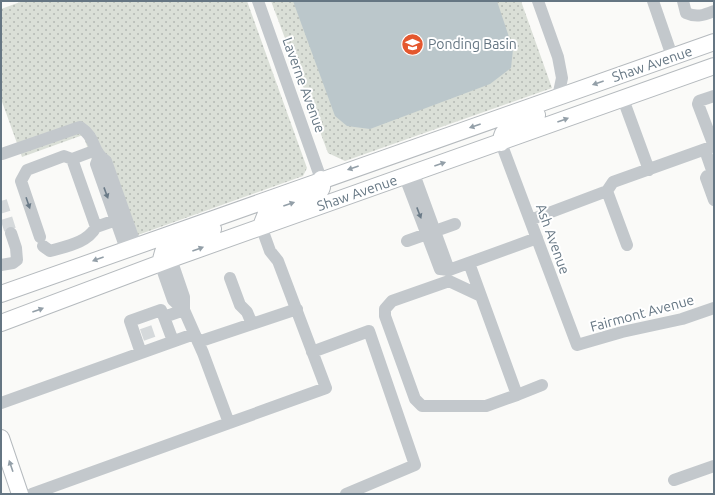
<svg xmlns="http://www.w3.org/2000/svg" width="715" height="495" viewBox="0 0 715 495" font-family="Ubuntu,sans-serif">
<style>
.grass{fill:url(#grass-dots)}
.water{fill:#bbc7cb}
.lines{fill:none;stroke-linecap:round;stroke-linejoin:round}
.minor-tunnel{stroke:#d5d9db;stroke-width:12;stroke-dasharray:12 6;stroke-linecap:butt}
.major-casing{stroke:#b5babe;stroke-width:18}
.minor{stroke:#c3c8cc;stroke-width:12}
.major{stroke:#fff;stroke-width:16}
.oneway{fill:#939fa8}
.oneway2{fill:#6a7a87}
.labels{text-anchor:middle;stroke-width:4;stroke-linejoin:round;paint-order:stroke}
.poi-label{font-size:14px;fill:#657683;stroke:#fff;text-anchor:start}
.street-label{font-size:14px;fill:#657683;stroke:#fff}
</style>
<defs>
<pattern id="grass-dots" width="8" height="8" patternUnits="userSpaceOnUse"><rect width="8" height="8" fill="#dadfd7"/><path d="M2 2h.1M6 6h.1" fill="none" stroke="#b4b9b4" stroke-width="1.8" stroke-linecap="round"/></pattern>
</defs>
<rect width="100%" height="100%" fill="#fafaf8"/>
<path class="grass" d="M 23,1 L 247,1 L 307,168 L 303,176 L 121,241 L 83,135 L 22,157 L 1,99 L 1,9 Z
M 271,1 L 521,1 L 552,88 L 345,161 L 328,153 Z"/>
<path class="water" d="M 293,1 L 497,1 L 513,49 L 511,68 L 490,84 L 370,129 L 347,126 L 335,116 Z"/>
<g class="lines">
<path class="minor-tunnel" d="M 1,201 L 11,233
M 142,335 L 159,329"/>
<defs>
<path id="major" d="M 501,143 C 500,124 523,121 537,115
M 261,226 L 267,211 L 317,194 C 323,189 323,186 321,179
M 160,263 L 163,252 L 168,247 L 213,229
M 1,294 L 714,42
M 1,323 L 171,259 L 714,66
M 1,438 L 20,494"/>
</defs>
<use href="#major" class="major-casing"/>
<path class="minor" d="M 258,1 L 321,179
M 538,1 L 558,57 L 562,78 L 558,97
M 653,1 L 672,56
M 683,1 L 686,13 C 697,18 704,15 714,11
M 623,99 L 649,170
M 501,143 L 577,345 L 622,332 L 682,319 L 714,308
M 714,146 L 698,104 L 699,101 L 714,96
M 705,150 L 713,173
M 2,154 L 80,127 C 97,138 91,151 106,161 L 136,246
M 99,157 L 96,164 L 126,249
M 72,159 L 96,150
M 714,173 L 707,176 L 706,178 L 714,200
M 414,174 L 449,270
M 405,177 L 440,269 L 449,270 L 537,238
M 607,191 L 627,245
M 530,220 L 607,191 L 613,182 L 714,146
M 40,237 L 21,181 L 27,170 L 64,156 L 72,159 L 96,227
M 407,241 L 455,224
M 43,246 L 50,251 C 67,246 87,243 96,227 L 116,220
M 160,263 L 173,300 L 184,310 L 184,297 L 171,259
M 469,263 L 481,296
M 1,265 L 13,263 L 17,260 L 16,248 L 11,233
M 230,278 L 240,305 L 247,312 L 252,324
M 449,281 L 481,296 L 517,395 L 486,406 L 422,406 L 415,399 L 385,316 L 385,309 L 392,301 Z
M 164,317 L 173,341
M 198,342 L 297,309
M 312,352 L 369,331 L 415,465 L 346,494
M 141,353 L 130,321 L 161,310 L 164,317 L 184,310 L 203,353 L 229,423 L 326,388 L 278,261 L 270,251 L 261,226
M 517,395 L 542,385
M 1,403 L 194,334
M 674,480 L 714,466
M 32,494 L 229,423"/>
<use href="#major" class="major"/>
</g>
<defs><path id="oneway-solid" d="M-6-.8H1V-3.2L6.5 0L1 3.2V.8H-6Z"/></defs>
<g class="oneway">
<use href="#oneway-solid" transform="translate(598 83) rotate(161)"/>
<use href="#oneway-solid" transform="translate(563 120) rotate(-20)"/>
<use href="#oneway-solid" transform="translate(475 126) rotate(161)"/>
<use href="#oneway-solid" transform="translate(440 164) rotate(-19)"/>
<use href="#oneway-solid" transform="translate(353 168) rotate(161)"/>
<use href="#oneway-solid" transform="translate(289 204) rotate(-19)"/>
<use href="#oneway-solid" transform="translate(198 249) rotate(-20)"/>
<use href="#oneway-solid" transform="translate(98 259) rotate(160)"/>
<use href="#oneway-solid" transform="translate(38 310) rotate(-20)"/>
<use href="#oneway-solid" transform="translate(11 466) rotate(-109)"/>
</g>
<g class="oneway2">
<use href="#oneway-solid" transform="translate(106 193) rotate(70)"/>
<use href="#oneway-solid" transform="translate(28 203) rotate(71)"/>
<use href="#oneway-solid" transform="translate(419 213) rotate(69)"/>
</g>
<defs>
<symbol id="school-disc" viewBox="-11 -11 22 22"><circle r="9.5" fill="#e4572e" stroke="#fff"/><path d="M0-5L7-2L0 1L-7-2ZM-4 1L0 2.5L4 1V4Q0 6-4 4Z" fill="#fff"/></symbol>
</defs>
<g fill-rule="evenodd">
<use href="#school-disc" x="400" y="32" width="25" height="25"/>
</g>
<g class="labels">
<g class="poi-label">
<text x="428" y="49">Ponding Basin</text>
</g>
<g class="street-label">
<text transform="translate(652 64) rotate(-19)" y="5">Shaw Avenue</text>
<text transform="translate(304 85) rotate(70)" y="5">Laverne Avenue</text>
<text transform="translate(357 193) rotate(-19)" y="5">Shaw Avenue</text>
<text transform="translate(553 239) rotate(70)" y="5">Ash Avenue</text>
<text transform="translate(642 313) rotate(-15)" y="5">Fairmont Avenue</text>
</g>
</g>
<rect width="715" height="495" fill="none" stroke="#657683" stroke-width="4"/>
</svg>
